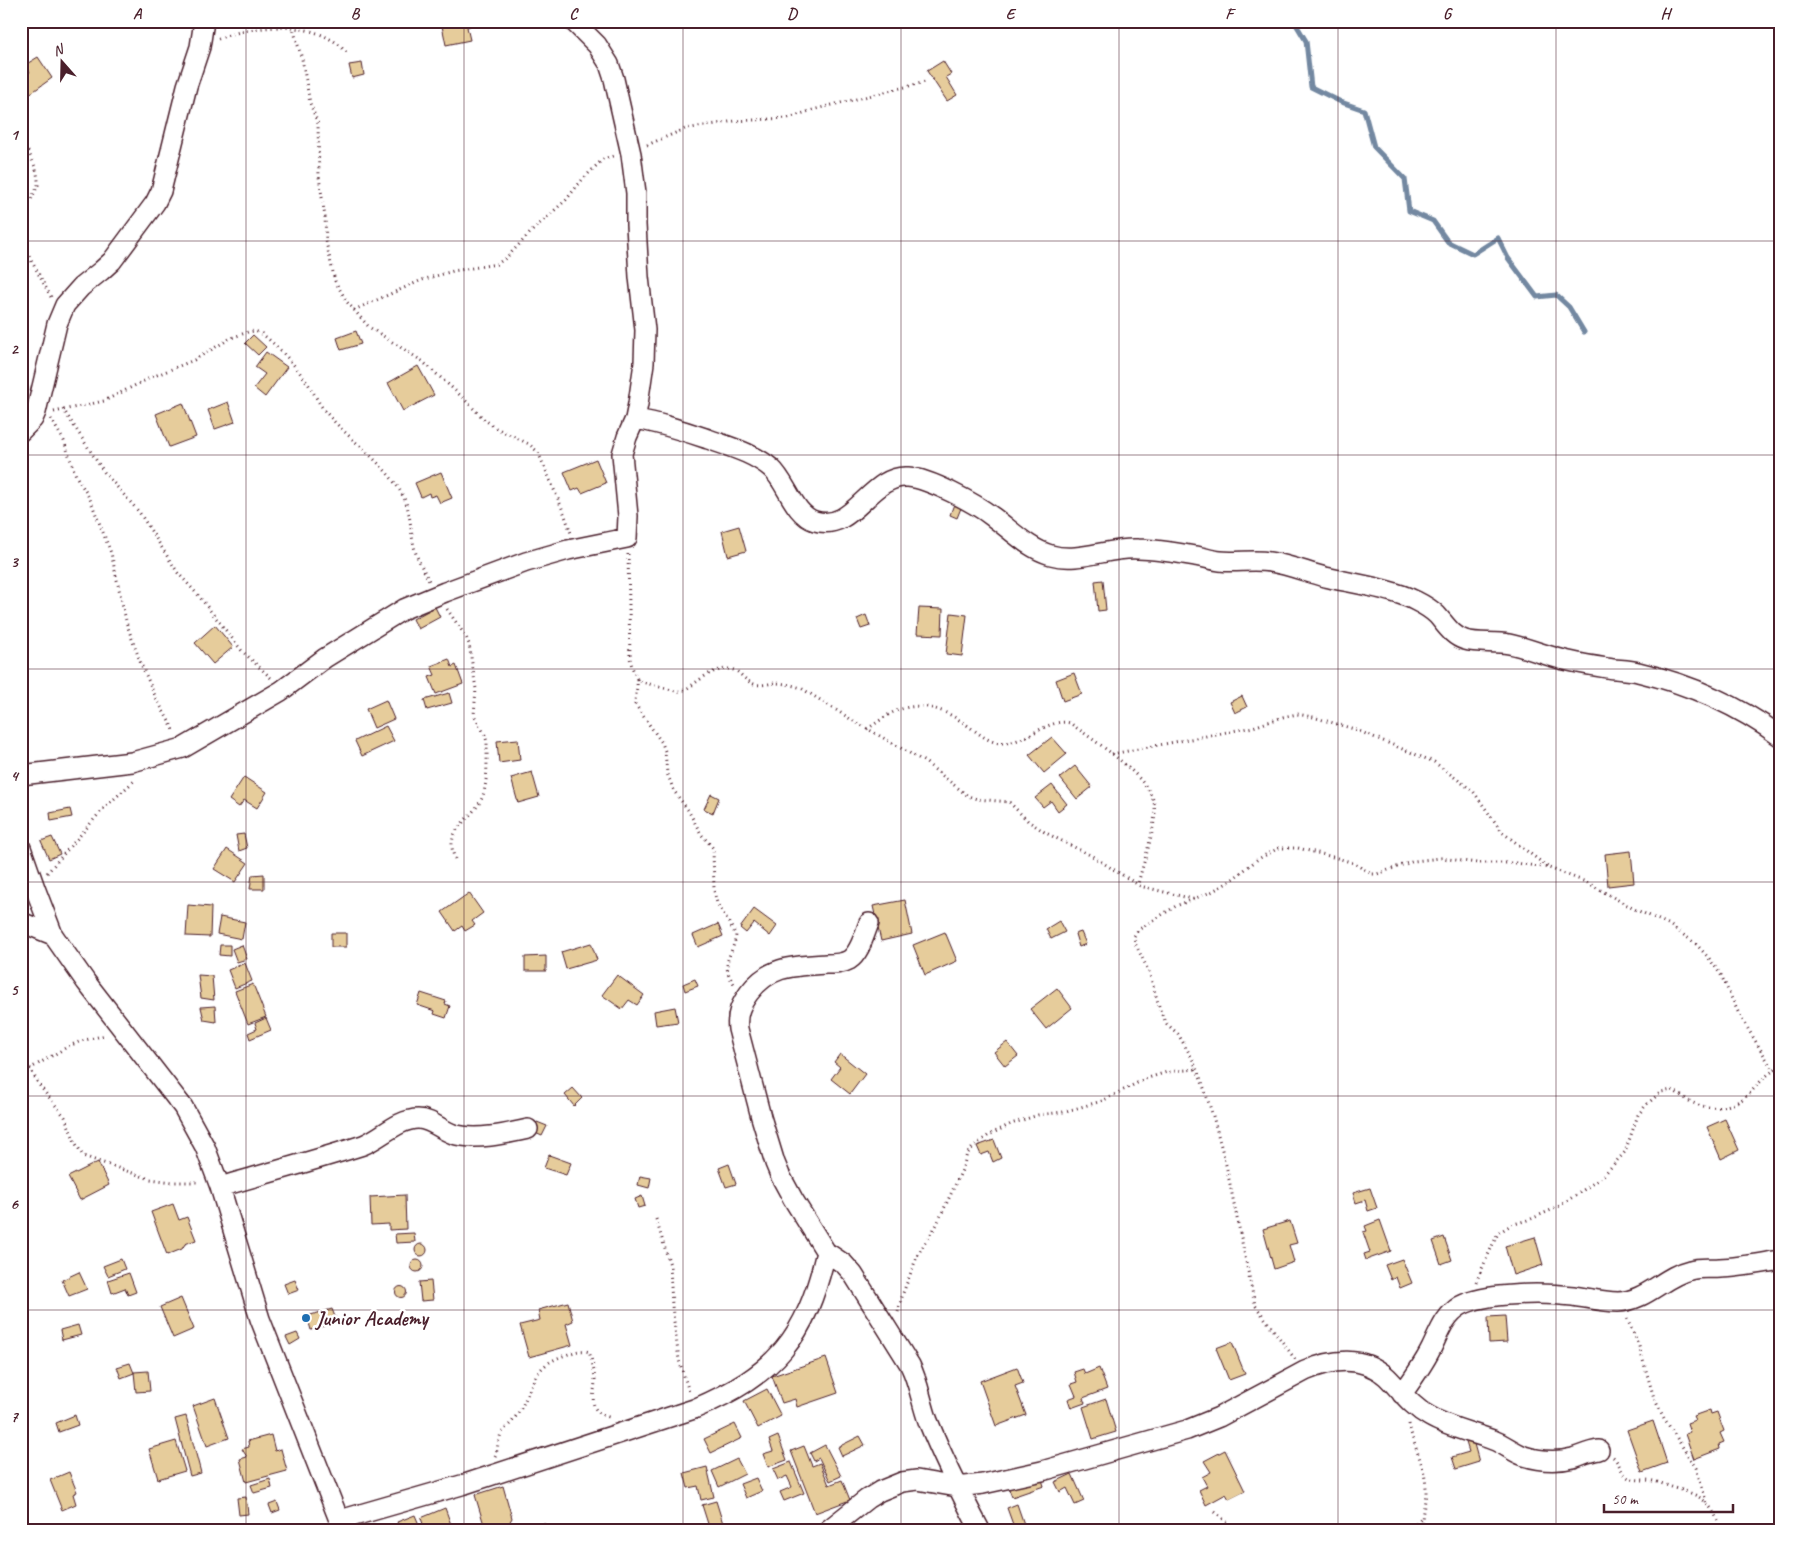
<svg xmlns="http://www.w3.org/2000/svg" width="1802" height="1551" viewBox="0 0 1802 1551" font-family="Caveat,sans-serif">
<style>
.lines{fill:none;stroke-linecap:round;stroke-linejoin:round}
.stream{stroke:#7388a1;stroke-width:5}
.building{fill:#e6cc9b;stroke:#4a1f2b}
.street-casing{stroke:#4a1f2b;stroke-width:22}
.path{stroke:#4a1f2b;stroke-width:3;stroke-dasharray:1 4;stroke-linecap:butt}
.street{stroke:#fff;stroke-width:19}
.grid{fill:none;stroke:#4a1f2b;stroke-width:1;stroke-opacity:0.55}
.poi-dot{fill:#1f6fb2;stroke:#fff;stroke-width:2}
.labels{text-anchor:middle;stroke-width:5;stroke-linejoin:round;paint-order:stroke}
.poi-label{font-size:21px;font-weight:bold;fill:#4a1f2b;stroke:#fff;text-anchor:start}
.neatline{fill:none;stroke:#4a1f2b;stroke-width:2}
.grid-label{font-size:16px;text-anchor:middle;font-weight:bold;fill:#4a1f2b}
</style>
<rect width="100%" height="100%" fill="#fff"/>
<filter id="ink" filterUnits="userSpaceOnUse"><feTurbulence type="fractalNoise" baseFrequency=".02" numOctaves="2"/><feDisplacementMap in="SourceGraphic" scale="10" xChannelSelector="R" yChannelSelector="G"/><feConvolveMatrix kernelMatrix="1 2 1 2 8 2 1 2 1" color-interpolation-filters="sRGB"/></filter>
<g filter="url(#ink)">
<g class="lines">
<path class="stream" d="M 1294,21 L 1306,41 L 1311,87 L 1341,102 L 1364,110 L 1374,147 L 1405,179 L 1409,211 L 1433,221 L 1448,242 L 1473,254 L 1498,238 L 1508,258 L 1537,297 L 1556,295 L 1569,307 L 1584,332"/>
</g>
<path class="building" d="M 441,21 L 469,21 L 470,26 L 467,27 L 470,40 L 446,45 Z
M 38,57 L 52,78 L 31,93 L 21,78 L 30,72 L 25,65 Z
M 943,61 L 951,74 L 946,77 L 957,95 L 947,101 L 927,71 Z
M 362,63 L 364,75 L 352,78 L 349,65 Z
M 356,331 L 361,344 L 341,350 L 337,338 Z
M 253,335 L 266,347 L 258,355 L 245,343 Z
M 266,352 L 287,367 L 265,397 L 254,388 L 265,374 L 255,367 Z
M 418,366 L 434,395 L 403,411 L 388,383 Z
M 228,402 L 235,422 L 215,429 L 208,410 Z
M 183,403 L 196,437 L 169,447 L 156,414 Z
M 596,459 L 606,483 L 582,493 L 579,488 L 572,491 L 564,472 Z
M 441,472 L 452,498 L 440,503 L 436,495 L 430,497 L 429,493 L 421,497 L 415,483 Z
M 954,504 L 961,508 L 957,518 L 950,515 Z
M 739,526 L 746,551 L 728,556 L 722,531 Z
M 1103,580 L 1106,610 L 1098,611 L 1095,581 Z
M 435,607 L 440,617 L 418,629 L 413,619 Z
M 919,608 L 943,609 L 942,635 L 917,634 Z
M 951,613 L 967,615 L 962,656 L 946,654 Z
M 866,615 L 870,626 L 861,629 L 857,619 Z
M 215,625 L 233,647 L 213,664 L 195,643 Z
M 449,659 L 452,667 L 456,665 L 463,684 L 436,694 L 429,677 L 435,675 L 431,666 Z
M 1074,673 L 1082,694 L 1063,701 L 1056,680 Z
M 449,693 L 452,703 L 427,710 L 424,700 Z
M 1242,696 L 1247,707 L 1235,713 L 1230,702 Z
M 386,700 L 394,719 L 374,728 L 366,709 Z
M 386,726 L 394,741 L 362,756 L 355,741 Z
M 1052,737 L 1067,754 L 1044,773 L 1029,755 Z
M 518,739 L 520,760 L 499,763 L 497,741 Z
M 1075,766 L 1092,787 L 1077,799 L 1060,778 Z
M 532,772 L 539,797 L 518,803 L 511,778 Z
M 244,777 L 267,792 L 257,808 L 244,800 L 239,807 L 229,800 Z
M 1052,785 L 1067,804 L 1058,811 L 1051,801 L 1043,807 L 1035,798 Z
M 711,794 L 719,798 L 713,813 L 704,809 Z
M 70,809 L 72,817 L 51,821 L 50,813 Z
M 244,834 L 247,848 L 239,851 L 236,835 Z
M 52,837 L 60,854 L 49,859 L 41,841 Z
M 227,849 L 248,863 L 235,882 L 214,869 Z
M 1631,851 L 1634,883 L 1608,886 L 1605,854 Z
M 264,874 L 264,889 L 250,889 L 252,875 Z
M 469,893 L 483,913 L 472,921 L 475,925 L 465,931 L 462,926 L 455,931 L 442,912 Z
M 905,900 L 912,934 L 881,941 L 873,906 Z
M 188,905 L 211,907 L 210,937 L 186,936 Z
M 754,909 L 777,926 L 770,936 L 754,923 L 746,933 L 740,928 Z
M 220,917 L 245,922 L 242,939 L 217,934 Z
M 1059,921 L 1065,932 L 1051,939 L 1046,929 Z
M 718,924 L 723,936 L 698,947 L 693,935 Z
M 945,932 L 957,961 L 925,975 L 913,945 Z
M 1081,932 L 1086,944 L 1079,947 L 1075,934 Z
M 331,933 L 346,933 L 346,947 L 331,947 Z
M 591,943 L 597,960 L 566,969 L 561,952 Z
M 220,945 L 230,945 L 230,956 L 219,955 Z
M 242,945 L 247,959 L 237,962 L 232,949 Z
M 546,956 L 546,971 L 525,971 L 525,957 Z
M 245,963 L 252,981 L 235,988 L 228,970 Z
M 198,975 L 212,976 L 214,1000 L 201,998 Z
M 617,975 L 644,995 L 637,1005 L 629,1000 L 622,1009 L 602,995 Z
M 695,979 L 698,986 L 685,991 L 683,984 Z
M 253,984 L 266,1017 L 248,1024 L 235,991 Z
M 1057,988 L 1072,1008 L 1046,1029 L 1030,1009 Z
M 421,993 L 446,1001 L 445,1004 L 450,1006 L 446,1018 L 434,1014 L 435,1011 L 417,1005 Z
M 215,1006 L 216,1022 L 204,1020 L 201,1007 Z
M 675,1007 L 678,1022 L 656,1025 L 654,1011 Z
M 266,1018 L 271,1030 L 250,1039 L 248,1033 L 257,1029 L 255,1023 Z
M 1007,1042 L 1018,1056 L 1005,1066 L 994,1052 Z
M 840,1054 L 865,1074 L 850,1094 L 831,1079 L 840,1067 L 834,1062 Z
M 573,1088 L 582,1098 L 574,1106 L 565,1095 Z
M 1725,1119 L 1739,1150 L 1721,1159 L 1707,1127 Z
M 537,1122 L 547,1126 L 542,1136 L 533,1132 Z
M 994,1140 L 1001,1158 L 993,1162 L 989,1152 L 981,1155 L 977,1146 Z
M 549,1155 L 571,1163 L 566,1175 L 544,1168 Z
M 98,1162 L 109,1185 L 80,1200 L 68,1177 Z
M 729,1164 L 736,1184 L 726,1187 L 719,1168 Z
M 640,1176 L 651,1178 L 649,1188 L 638,1185 Z
M 1370,1188 L 1377,1208 L 1368,1211 L 1365,1200 L 1356,1203 L 1353,1193 Z
M 405,1195 L 406,1229 L 389,1230 L 389,1224 L 371,1225 L 370,1197 Z
M 642,1196 L 645,1206 L 638,1208 L 635,1199 Z
M 173,1204 L 179,1220 L 187,1217 L 196,1240 L 185,1244 L 182,1249 L 167,1255 L 151,1212 Z
M 1380,1220 L 1391,1251 L 1366,1260 L 1364,1254 L 1370,1252 L 1363,1232 L 1367,1231 L 1365,1226 Z
M 1290,1221 L 1297,1243 L 1289,1245 L 1294,1262 L 1274,1269 L 1263,1229 Z
M 414,1233 L 415,1242 L 396,1243 L 395,1234 Z
M 1444,1237 L 1452,1260 L 1441,1264 L 1433,1241 Z
M 1535,1237 L 1543,1265 L 1513,1275 L 1505,1246 Z
M415 1250a6 6 0 1 1 12 0a6 6 0 1 1-12 0Z
M 121,1259 L 125,1269 L 108,1276 L 103,1266 Z
M 1402,1259 L 1412,1283 L 1400,1288 L 1396,1277 L 1391,1280 L 1385,1265 Z
M411 1266a6 6 0 1 1 12 0a6 6 0 1 1-12 0Z
M 79,1272 L 87,1289 L 69,1296 L 62,1280 Z
M 129,1273 L 136,1292 L 128,1295 L 125,1288 L 112,1293 L 108,1280 Z
M 295,1280 L 299,1290 L 288,1294 L 284,1284 Z
M 431,1281 L 433,1300 L 421,1301 L 419,1282 Z
M395.5 1292a5.5 5.5 0 1 1 11 0a5.5 5.5 0 1 1-11 0Z
M 181,1298 L 194,1329 L 173,1338 L 160,1307 Z
M 568,1302 L 573,1321 L 566,1324 L 572,1345 L 529,1357 L 520,1325 L 540,1320 L 538,1310 Z
M 332,1309 L 337,1322 L 311,1330 L 307,1316 Z
M 1505,1316 L 1507,1342 L 1489,1343 L 1488,1317 Z
M 78,1325 L 81,1335 L 62,1340 L 60,1330 Z
M 297,1333 L 300,1339 L 290,1345 L 286,1337 Z
M 1232,1342 L 1245,1374 L 1229,1380 L 1216,1348 Z
M 826,1358 L 838,1393 L 797,1407 L 795,1399 L 782,1403 L 772,1376 Z
M 130,1363 L 134,1373 L 121,1378 L 117,1367 Z
M 1017,1367 L 1023,1383 L 1015,1386 L 1026,1415 L 996,1426 L 980,1381 Z
M 1099,1368 L 1107,1389 L 1083,1398 L 1085,1403 L 1071,1408 L 1068,1399 L 1076,1396 L 1071,1384 L 1077,1382 L 1074,1372 L 1083,1369 L 1085,1374 Z
M 148,1371 L 150,1391 L 136,1392 L 134,1372 Z
M 767,1389 L 781,1416 L 758,1428 L 744,1401 Z
M 215,1398 L 229,1438 L 207,1446 L 193,1406 Z
M 1106,1399 L 1116,1432 L 1093,1439 L 1083,1407 Z
M 1710,1410 L 1711,1414 L 1717,1412 L 1724,1431 L 1720,1433 L 1724,1442 L 1719,1444 L 1720,1449 L 1694,1459 L 1685,1434 L 1690,1432 L 1687,1423 L 1695,1420 L 1693,1416 Z
M 75,1415 L 78,1425 L 59,1432 L 56,1423 Z
M 186,1416 L 201,1473 L 190,1476 L 175,1419 Z
M 1653,1421 L 1667,1463 L 1642,1472 L 1627,1430 Z
M 735,1424 L 742,1438 L 711,1453 L 704,1439 Z
M 271,1435 L 275,1451 L 281,1449 L 287,1471 L 246,1482 L 240,1459 L 247,1457 L 242,1449 L 249,1447 L 248,1441 Z
M 778,1436 L 787,1460 L 768,1467 L 763,1454 L 773,1451 L 769,1440 Z
M 860,1436 L 865,1445 L 842,1456 L 838,1447 Z
M 1472,1437 L 1479,1462 L 1456,1469 L 1452,1457 L 1469,1452 L 1465,1439 Z
M 176,1441 L 185,1471 L 158,1479 L 149,1449 Z
M 825,1445 L 841,1476 L 830,1481 L 819,1458 L 814,1461 L 810,1453 Z
M 804,1446 L 812,1466 L 820,1463 L 829,1485 L 842,1480 L 850,1500 L 815,1513 L 791,1451 Z
M 1225,1450 L 1245,1491 L 1229,1499 L 1226,1494 L 1206,1505 L 1199,1490 L 1207,1486 L 1202,1477 L 1211,1472 L 1204,1461 Z
M 737,1459 L 745,1474 L 719,1487 L 712,1471 Z
M 791,1462 L 804,1493 L 784,1501 L 780,1492 L 792,1487 L 787,1476 L 778,1480 L 773,1469 Z
M 707,1467 L 714,1497 L 701,1500 L 698,1486 L 688,1488 L 684,1473 Z
M 69,1472 L 77,1492 L 73,1494 L 76,1504 L 62,1510 L 50,1480 Z
M 1040,1473 L 1044,1486 L 1012,1497 L 1007,1484 Z
M 1072,1474 L 1084,1501 L 1075,1505 L 1067,1488 L 1060,1492 L 1055,1482 Z
M 756,1478 L 762,1491 L 746,1498 L 740,1484 Z
M 270,1479 L 272,1488 L 254,1493 L 251,1485 Z
M 503,1486 L 512,1518 L 505,1530 L 485,1528 L 475,1495 Z
M 246,1497 L 248,1514 L 239,1515 L 237,1498 Z
M 716,1501 L 725,1530 L 701,1530 L 709,1527 L 702,1505 Z
M 277,1502 L 280,1510 L 272,1513 L 269,1505 Z
M 1017,1504 L 1026,1530 L 1015,1530 L 1007,1508 Z
M 445,1508 L 453,1530 L 425,1530 L 421,1518 Z
M 415,1515 L 420,1527 L 412,1530 L 400,1530 L 397,1522 Z
M 544,1523 L 546,1530 L 523,1530 Z"/>
<g class="lines">
<defs>
<path id="street" d="M 635,419 C 661,423 684,431 708,439 C 730,447 753,453 771,468 C 787,482 793,514 815,521 C 854,533 870,474 908,477 C 930,479 975,503 993,517 C 1011,530 1029,549 1051,555 C 1079,563 1109,547 1138,549 C 1155,549 1178,553 1195,556 C 1203,557 1211,560 1220,561 C 1236,563 1253,559 1270,562 C 1289,565 1306,572 1325,577 C 1351,583 1393,589 1416,601 C 1424,605 1431,609 1437,615 C 1446,625 1452,636 1465,640 C 1479,644 1494,641 1509,644 C 1529,648 1549,657 1569,661 C 1582,664 1594,666 1607,668 C 1617,670 1628,669 1638,672 C 1689,684 1739,706 1781,737
M 21,431 L 33,419 L 36,412 L 57,324 L 65,305 L 81,287 L 101,271 L 112,261 L 155,203 L 161,191 L 187,86 L 200,47 L 204,21
M 21,775 L 132,762 L 183,748 L 281,691 L 325,658 L 404,609 L 445,592 L 526,562 L 568,550 L 627,538 L 628,516 L 622,454 L 627,437 L 635,419 L 638,404 L 644,363 L 645,330 L 639,277 L 636,225 L 636,193 L 631,154 L 614,79 L 609,64 L 597,45 L 573,21
M 21,848 L 35,888 L 53,935 L 86,982 L 183,1107 L 205,1147 L 220,1187 L 260,1319 L 343,1530
M 21,922 L 53,935
M 869,923 C 864,935 860,953 849,960 C 842,964 834,964 826,964 C 794,966 770,965 749,993 C 741,1004 736,1014 738,1029 L 761,1117 L 775,1163 L 780,1175 L 793,1199 L 826,1252 L 844,1264 L 853,1274 L 910,1365 C 919,1383 921,1402 928,1421 C 943,1458 961,1494 980,1530
M 220,1187 C 268,1173 316,1160 363,1145 C 381,1138 398,1119 418,1119 C 431,1119 441,1130 453,1134 C 475,1141 506,1134 528,1129
M 1402,1394 C 1412,1380 1423,1365 1431,1349 C 1439,1333 1444,1316 1460,1306 C 1485,1292 1545,1293 1573,1296 C 1588,1298 1603,1302 1618,1302 C 1646,1301 1664,1276 1690,1270 C 1700,1267 1711,1269 1720,1268 C 1741,1267 1761,1263 1781,1260
M 340,1520 L 465,1484 L 694,1409 C 776,1374 806,1339 826,1252
M 828,1530 L 867,1499 L 880,1491 L 902,1482 L 917,1480 L 957,1487 L 983,1484 L 1042,1471 L 1187,1430 L 1219,1417 L 1305,1371 C 1332,1359 1363,1355 1387,1377 C 1401,1391 1412,1407 1429,1416 C 1449,1428 1472,1432 1493,1440 C 1504,1444 1513,1452 1524,1456 C 1540,1461 1557,1462 1573,1458 C 1582,1455 1590,1451 1599,1450"/>
</defs>
<use href="#street" class="street-casing"/>
<path class="path" d="M 291,21 L 302,59 L 310,103 L 318,124 L 319,177 L 325,217 L 326,242 L 335,281 L 347,302 L 369,327 L 422,361 L 460,395 L 485,420 L 496,428 L 529,444 L 538,452 L 564,513 L 571,533
M 218,39 C 249,26 300,21 330,39 C 337,42 343,49 348,54
M 21,138 C 28,153 39,168 38,185 L 21,221 L 21,226
M 647,145 L 685,129 L 735,121 L 788,118 L 816,109 L 925,82
M 21,233 L 25,249 L 51,297
M 354,310 L 422,280 L 453,271 L 497,264 L 506,258 L 536,227 L 566,200 L 582,180 L 603,159 L 613,156
M 63,409 L 104,472 L 139,512 L 178,573 L 198,595 L 242,651 L 271,678
M 54,412 L 104,401 L 152,377 L 194,360 L 231,338 L 248,332 L 255,331 L 262,334 C 279,347 294,364 306,381 C 313,390 317,401 324,410 C 349,441 386,462 404,498 C 411,513 410,530 414,546 C 416,558 424,570 429,581
M 51,419 L 64,441 L 76,476 L 90,499 L 111,553 L 127,625 L 141,664 L 156,698 L 175,732
M 628,554 L 630,658 L 632,667 L 637,679 L 642,682 L 679,692 C 692,688 702,675 716,671 C 741,664 738,678 754,684 C 760,686 768,684 774,683 C 783,683 792,685 801,688 L 852,720 L 925,762 L 968,796 L 977,799 L 1009,802 L 1028,821 L 1046,833 L 1092,856 L 1140,886 L 1193,899
M 447,609 L 466,637 L 469,644 L 476,689 L 474,715 L 485,735 L 487,742 C 487,758 488,787 481,800 C 470,822 443,829 455,859
M 637,679 C 638,688 635,695 635,704 L 662,743 L 665,751 L 667,773 L 674,791 L 688,810 L 701,834 L 713,848 L 714,891 L 717,903 L 736,935 C 733,957 718,962 735,985
M 867,729 C 877,723 886,715 896,711 C 924,699 949,712 971,728 C 981,735 990,743 1002,743 C 1025,744 1049,717 1070,723 C 1094,741 1154,778 1155,809 C 1155,831 1143,863 1138,884
M 1112,754 L 1253,727 L 1283,717 L 1297,714 L 1313,717 L 1354,729 L 1434,762 L 1473,791 L 1502,832 L 1549,868
M 47,873 L 104,808 L 135,780
M 30,1068 L 39,1085 L 65,1117 L 75,1142 L 83,1156 L 150,1179 L 173,1182 L 200,1182
M 21,1074 L 67,1047 L 81,1041 L 106,1035
M 656,1219 L 670,1265 L 672,1306 L 679,1360 L 689,1392
M 1476,1282 L 1498,1233 L 1511,1225 L 1531,1219 L 1558,1207 L 1601,1178 L 1625,1152 L 1638,1115 L 1646,1105 L 1661,1092 L 1672,1090 C 1680,1094 1687,1101 1696,1104 C 1714,1111 1737,1107 1751,1092 C 1760,1082 1768,1072 1781,1067
M 898,1312 L 903,1293 L 918,1254 L 936,1226 L 962,1170 L 967,1154 L 974,1146 L 989,1135 L 1011,1124 L 1038,1115 L 1063,1112 L 1102,1101 L 1145,1079 L 1167,1072 L 1196,1069
M 1627,1319 L 1638,1343 L 1654,1398 L 1664,1418 L 1696,1468 L 1707,1504
M 1295,1359 L 1255,1305 L 1226,1165 L 1213,1116 L 1202,1082 L 1192,1058 L 1178,1034 L 1167,1024 L 1161,1013 L 1149,972 L 1135,943 L 1134,936 L 1138,930 L 1176,906 L 1211,892 L 1229,882 L 1258,859 L 1279,848 L 1298,848 L 1337,858 L 1354,863 L 1371,874 L 1377,874 L 1414,861 L 1441,858 L 1477,863 L 1516,863 L 1549,868 L 1586,882 L 1634,909 L 1668,924 L 1695,943 L 1708,957 L 1721,975 L 1739,1014 L 1773,1070
M 1409,1424 C 1413,1446 1425,1465 1426,1488 C 1427,1502 1418,1518 1425,1530
M 495,1456 C 498,1450 497,1444 500,1437 C 502,1429 510,1426 514,1419 C 535,1391 527,1367 566,1355 C 574,1352 581,1349 589,1352 C 592,1360 594,1370 595,1379 C 595,1396 586,1411 609,1417
M 1613,1457 C 1620,1463 1621,1474 1629,1478 C 1637,1481 1645,1479 1653,1481 C 1660,1482 1667,1486 1675,1488 C 1703,1496 1710,1501 1722,1530
M 1215,1512 L 1236,1530
M 1409,1530 L 1422,1517"/>
<use href="#street" class="street"/>
</g>
</g>
<path class="grid" d="M 246,21 L 246,1530M 464,21 L 464,1530M 683,21 L 683,1530M 901,21 L 901,1530M 1119,21 L 1119,1530M 1338,21 L 1338,1530M 1556,21 L 1556,1530M 21,241 L 1781,241M 21,455 L 1781,455M 21,669 L 1781,669M 21,882 L 1781,882M 21,1096 L 1781,1096M 21,1310 L 1781,1310"/>
<circle class="poi-dot" cx="306" cy="1318" r="5"/>
<g class="labels">
<g class="poi-label">
<text x="316" y="1325">Junior Academy</text>
</g>
</g>
<rect width="1802" height="1551" fill="none" stroke="#fff" stroke-width="55"/>
<g transform="translate(62 62) rotate(340)" stroke="#ffffff" stroke-width="4" paint-order="stroke">
<path d="M0-4L9 19L0 12L-9 19Z" fill="#4a1f2b"/>
<text y="-8" font-size="14" font-weight="bold" text-anchor="middle" fill="#4a1f2b">N</text>
</g>
<path d="M1604 1504v8h129v-8" fill="none" stroke="#4a1f2b" stroke-width="2.5"/>
<text x="1612" y="1504" font-size="15" fill="#4a1f2b" stroke="#ffffff" stroke-width="4" paint-order="stroke">50 m</text>
<rect x="28" y="28" width="1746" height="1496" class="neatline"/>
<g class="grid-label">
<text x="137" y="19">A</text>
<text x="355" y="19">B</text>
<text x="573" y="19">C</text>
<text x="792" y="19">D</text>
<text x="1010" y="19">E</text>
<text x="1229" y="19">F</text>
<text x="1447" y="19">G</text>
<text x="1665" y="19">H</text>
<text x="14" y="140">1</text>
<text x="14" y="354">2</text>
<text x="14" y="567">3</text>
<text x="14" y="781">4</text>
<text x="14" y="995">5</text>
<text x="14" y="1209">6</text>
<text x="14" y="1422">7</text>
</g>
</svg>
